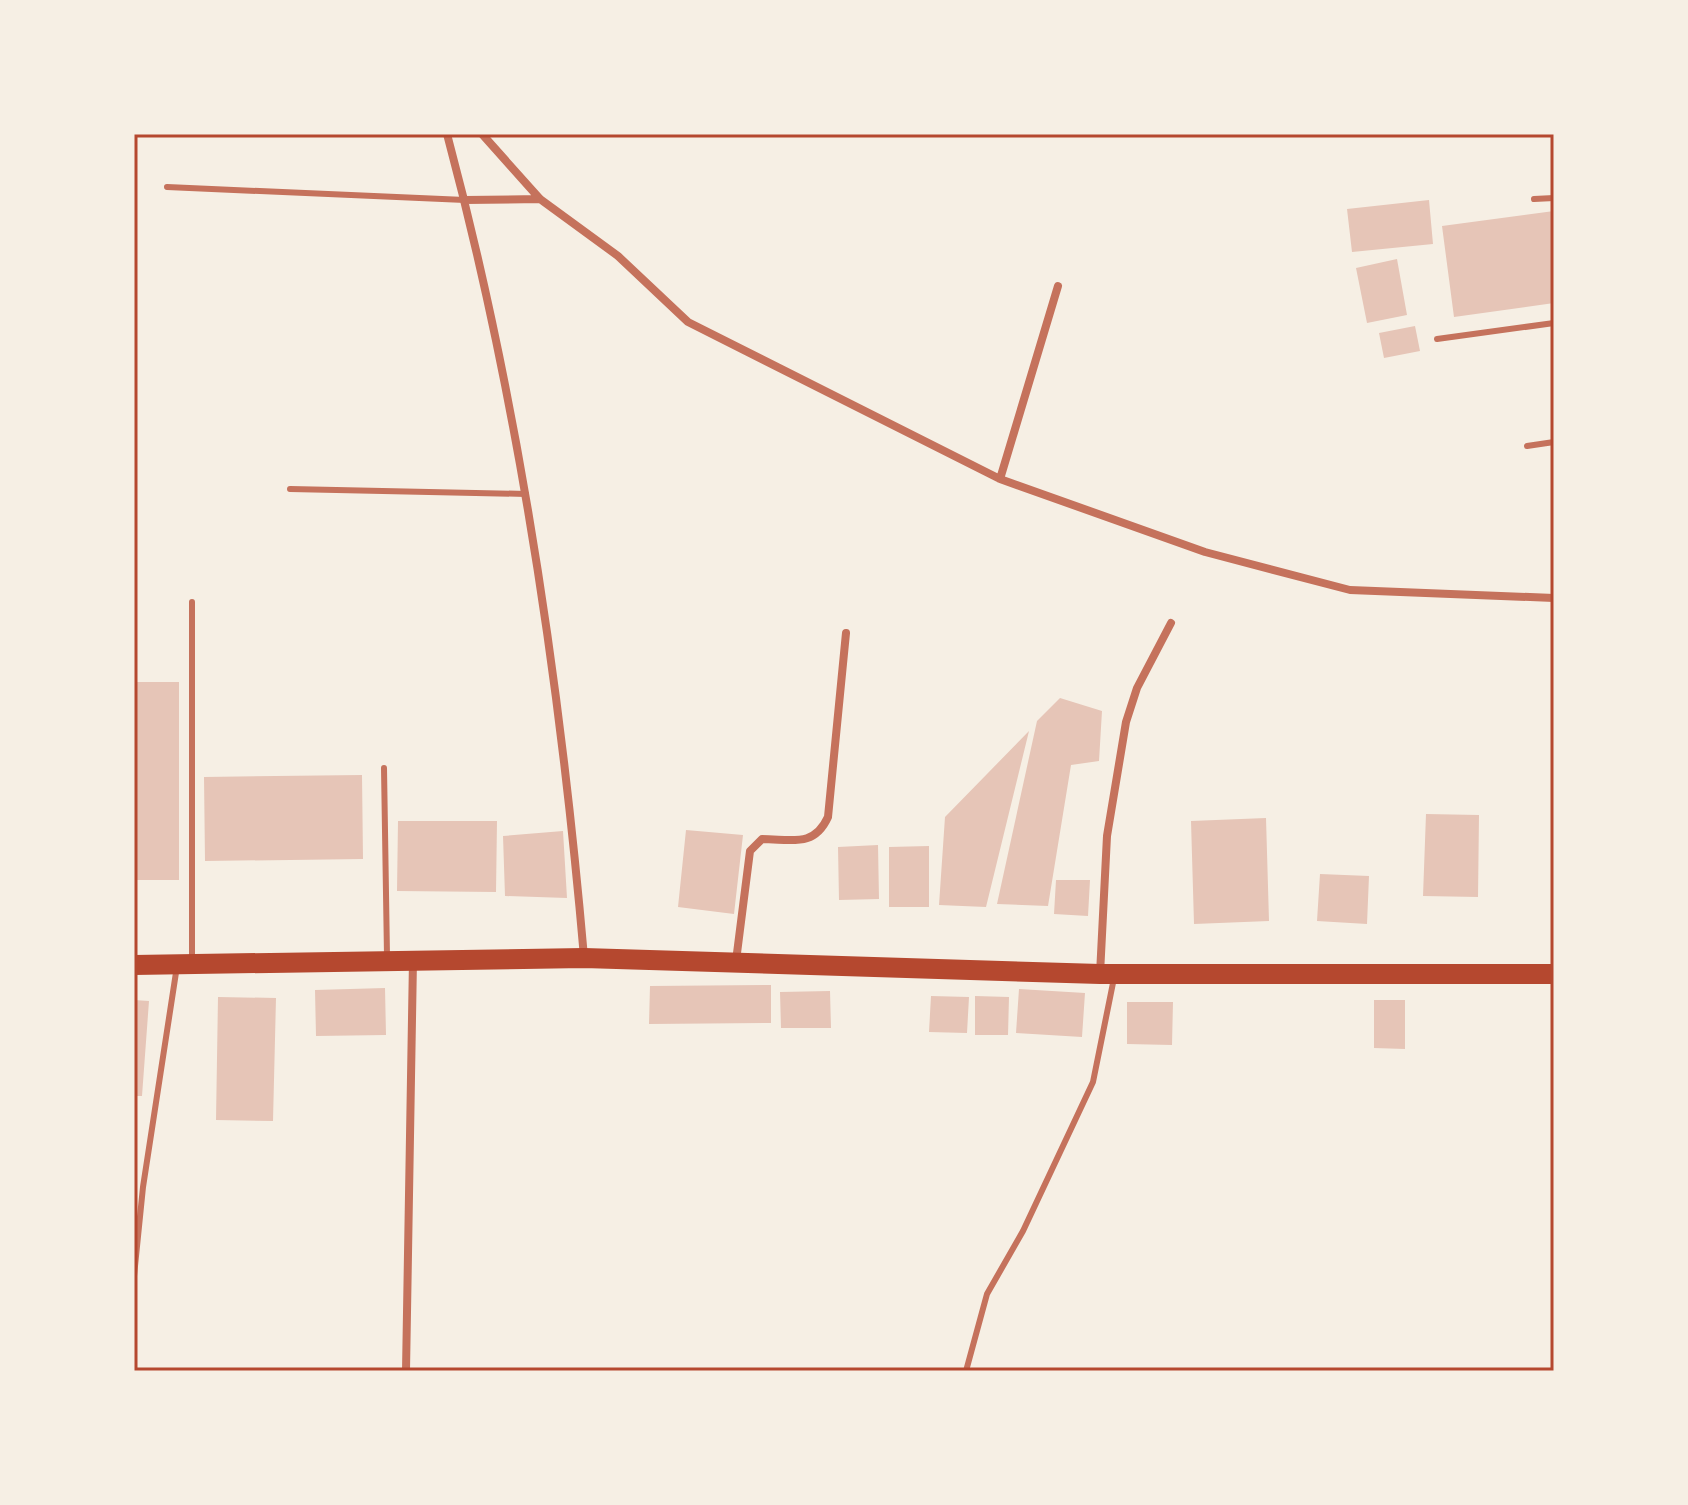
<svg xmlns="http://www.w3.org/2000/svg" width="1688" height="1505" viewBox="0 0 1688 1505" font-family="Inter,sans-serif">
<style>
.building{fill:#e6c5b7}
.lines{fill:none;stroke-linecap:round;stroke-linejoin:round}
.service{stroke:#c5725c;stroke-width:6}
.minor{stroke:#c5725c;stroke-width:8}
.primary{stroke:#b5482f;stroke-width:20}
.neatline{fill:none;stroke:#b5482f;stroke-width:3}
</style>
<rect width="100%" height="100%" fill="#f6efe4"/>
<path class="building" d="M 1429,200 L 1433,244 L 1352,252 L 1347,209 Z
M 1554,211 L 1554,303 L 1454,317 L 1442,226 Z
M 1397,259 L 1407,315 L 1367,323 L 1356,268 Z
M 1415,326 L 1420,351 L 1384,358 L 1379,333 Z
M 134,682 L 179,682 L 179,880 L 134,880 Z
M 1060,698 L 1102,711 L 1099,761 L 1071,765 L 1048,906 L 997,904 L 1037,721 Z
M 1029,731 L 986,907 L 939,905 L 945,817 Z
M 362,775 L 363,859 L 205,861 L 204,777 Z
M 1426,814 L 1479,815 L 1478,897 L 1423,896 Z
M 1266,818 L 1269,921 L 1194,924 L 1191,821 Z
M 398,821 L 497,821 L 496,892 L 397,891 Z
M 686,830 L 743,835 L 734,914 L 678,907 Z
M 563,831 L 567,898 L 505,896 L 503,836 Z
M 878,845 L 879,899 L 839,900 L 838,847 Z
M 929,846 L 929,907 L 889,907 L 889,847 Z
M 1320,874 L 1369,876 L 1367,924 L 1317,921 Z
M 1056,880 L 1090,880 L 1088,916 L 1054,914 Z
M 771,985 L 771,1023 L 649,1024 L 650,986 Z
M 385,988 L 386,1035 L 316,1036 L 315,990 Z
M 1019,989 L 1085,993 L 1082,1037 L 1016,1033 Z
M 830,991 L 831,1028 L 781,1028 L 780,992 Z
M 931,996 L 969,997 L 967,1033 L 929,1032 Z
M 975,996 L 1009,997 L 1008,1035 L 975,1035 Z
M 218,997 L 276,998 L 273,1121 L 216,1120 Z
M 134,1000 L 149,1001 L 142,1096 L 134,1096 Z
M 1374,1000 L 1405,1000 L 1405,1049 L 1374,1048 Z
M 1127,1002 L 1173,1002 L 1172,1045 L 1127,1044 Z"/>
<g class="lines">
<path class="service" d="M 167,187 L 465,200
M 1534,199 L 1554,198
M 1437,339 L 1554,323
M 1527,446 L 1554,442
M 290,489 L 526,494
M 384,768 L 387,956
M 192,960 L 192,602
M 134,1276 L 143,1187 L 177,966
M 966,1371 L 987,1294 L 1023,1231 L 1093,1082 L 1114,978"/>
<path class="minor" d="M 447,134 C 519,403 560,680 584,957
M 482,134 L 540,199 L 618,256 L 688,322 L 1000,479 L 1205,552 L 1350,590 L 1554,598
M 465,200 L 540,199
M 1000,479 L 1058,286
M 736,961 L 750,851 L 762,839 C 791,839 814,848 828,817 L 846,633
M 1100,974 L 1107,836 L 1126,722 L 1137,688 L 1171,623
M 406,1371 L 413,960"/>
<path class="primary" d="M 134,965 L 584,958 L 1100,974 L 1554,974"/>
</g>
<rect width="1688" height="1505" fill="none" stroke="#f6efe4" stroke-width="272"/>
<rect x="136" y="136" width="1416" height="1233" class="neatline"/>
</svg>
